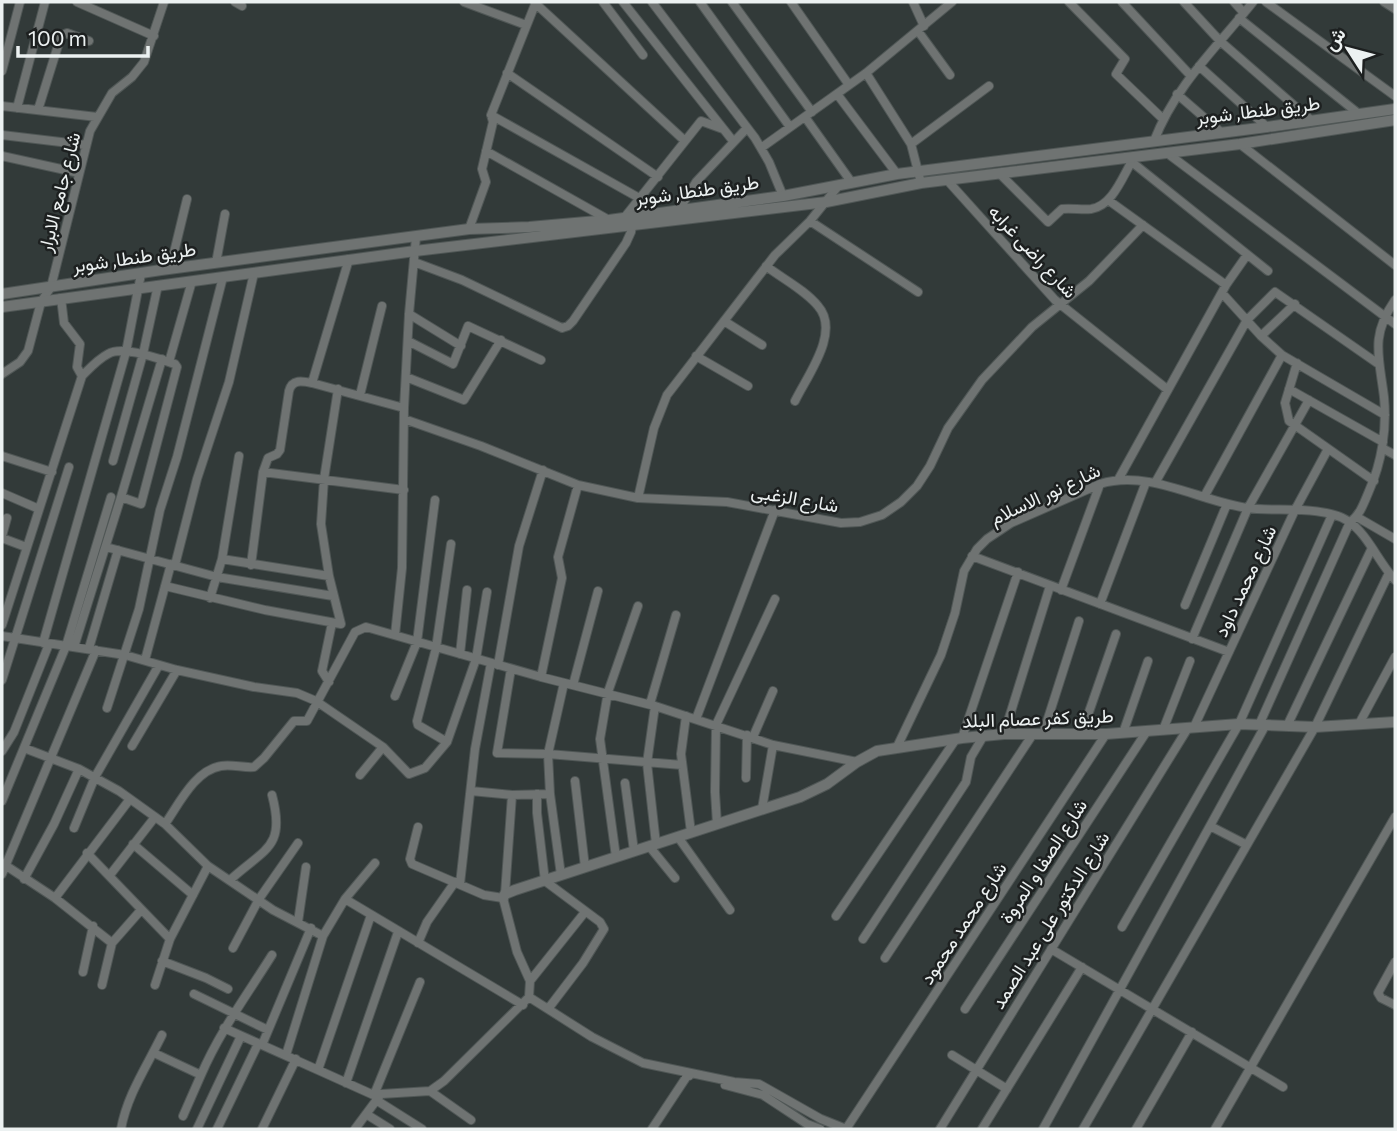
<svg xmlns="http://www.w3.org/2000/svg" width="1397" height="1131" viewBox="0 0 1397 1131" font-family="Commissioner,Vazirmatn,sans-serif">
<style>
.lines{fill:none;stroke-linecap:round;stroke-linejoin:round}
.minor-casing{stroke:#505756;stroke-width:10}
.tertiary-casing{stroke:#505756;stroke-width:12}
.minor{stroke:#6f7372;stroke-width:8}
.tertiary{stroke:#6f7372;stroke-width:10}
.labels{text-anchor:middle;stroke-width:5;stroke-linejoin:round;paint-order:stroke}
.street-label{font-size:19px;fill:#ecf1f1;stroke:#1d2020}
</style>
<rect width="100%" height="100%" fill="#323a39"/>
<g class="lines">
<defs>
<path id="minor" d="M 77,2 L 154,36
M 235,2 L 242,6
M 464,2 L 526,25
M 603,2 L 643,55
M 623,2 L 733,141
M 652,2 L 755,138 L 769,162 L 783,196
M 700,2 L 790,127
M 732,2 L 812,112
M 791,2 L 849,85
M 913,2 L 924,26
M 1069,2 L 1125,59 L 1116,74 L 1163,119
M 1122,2 L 1191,76
M 1184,2 L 1220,41 L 1312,121
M 1234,2 L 1244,13
M 1266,2 L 1395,96
M 1384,2 L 1395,9
M 535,3 L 685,141
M 1239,18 L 1359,114
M 918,31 L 950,75
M 1199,66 L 1267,127
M 2,71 L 20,2
M 507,73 L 658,177
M 866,73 L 911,144 L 921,183
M 837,94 L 897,174
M 1177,94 L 1222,133
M 2,106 L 97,117
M 17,108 L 45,2
M 38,110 L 61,36 L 67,33 L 89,41
M 491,115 L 641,199
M 805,117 L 852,183
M 2,135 L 86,145
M 1154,141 C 1175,86 1217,47 1253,2
M 911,144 L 989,86
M 1240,144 L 1395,265
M 761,148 L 866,73 L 952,2
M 486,151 L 609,220
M 1167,153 L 1395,324
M 2,156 L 79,173
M 1128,159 L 1268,271
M 999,173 L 1048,222 L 1062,209 C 1072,208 1082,210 1091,209 C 1112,206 1122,178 1132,161
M 947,180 L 1055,300 L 1168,390
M 1108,200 L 1226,285
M 679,210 L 696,182 L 747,128
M 624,218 L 701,121 L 723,129
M 810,221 L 918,292
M 469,229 L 486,182 L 482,169 L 493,122 L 491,115 L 536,2
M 414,262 L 462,280 L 562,328 L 568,326 L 573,321 L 626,243 L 631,232 L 633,220
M 216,263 L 225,214
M 766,266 C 783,279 805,290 818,306 C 841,332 807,376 795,401
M 170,269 L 187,199
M 1222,293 L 1261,336 L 1282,355 L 1385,415
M 61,298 L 64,323 L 80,344 L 77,367 L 82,376
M 409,314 L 461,346
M 724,321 L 762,345
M 1261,336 L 1295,304
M 408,341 L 453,364 L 468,326 L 541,360
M 696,356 L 748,386
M 169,362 L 192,281
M 1297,363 L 1285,403 L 1289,421 L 1374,481
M 2,374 L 20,362 L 28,351 L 41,302 L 51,287 L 90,131 L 112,93 L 132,77 L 144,62 L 164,2
M 406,377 L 464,400 L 501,340
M 312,383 L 349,259
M 1289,389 L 1383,442
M 360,395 L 382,306
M 404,419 L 481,446 L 578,485 L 638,498 L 727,502 L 841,523 L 860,522 L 882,515 L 901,502 L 917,486 L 930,466 L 948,428 L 982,380 L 1032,327 L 1089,281 L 1143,225
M 1382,448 L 1395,455
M 2,456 L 52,472
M 113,461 L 143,354 L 158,285
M 263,472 L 404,490
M 1118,480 L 1226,285 L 1247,255
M 1155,483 L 1247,320 L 1275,292 L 1377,363
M 2,493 L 39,509
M 1204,497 L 1282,355
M 638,498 L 654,428 L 667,395 L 775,255 L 810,221 L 839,185
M 1357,517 L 1395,539
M 2,536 L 7,518
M 2,538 L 26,547
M 106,547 L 217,577 L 333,596
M 972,556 L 1229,652
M 222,559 L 329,576
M 175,565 L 197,479 L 229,382 L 254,273
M 251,565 L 263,472 L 268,458 L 277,454 L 280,450 L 289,391 C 292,379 302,381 312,383 L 404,408
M 165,586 L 265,610 L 341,624 L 329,576 L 321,524 L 324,479 L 338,389
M 1061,590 L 1100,484
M 210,598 L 222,559 L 239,456
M 1100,604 L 1146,482
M 1185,605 L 1227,504
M 2,625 L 82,376 C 90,368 98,359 108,354 C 123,345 159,359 175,364 L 177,367 L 141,504 L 121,497
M 395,635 L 402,568 L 404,408 L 409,314 L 416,237
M 2,636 L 125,655 L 177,670 L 254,687 L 297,693 L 316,701 L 383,747 L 409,774 L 425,768 L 447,742 L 476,659 L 487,592
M 1192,639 L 1248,508 L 1309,400
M 43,643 L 126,352 L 141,274
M 74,647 L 121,497 L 162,359
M 89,648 L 118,550
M 460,654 L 467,590
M 145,660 L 171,564
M 498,665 L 519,546 L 543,470
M 511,669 L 497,753 L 548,754 L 682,765
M 541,677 L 562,578 L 558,557 L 578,485
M 2,680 L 69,467
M 329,682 L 322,671 L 332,623
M 573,685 L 598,591
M 395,696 L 417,642 L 435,500
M 650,704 L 676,615
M 655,706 L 647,763 L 656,844
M 107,708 L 139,609 L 160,510 L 177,457 L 223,277
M 686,716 L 681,754 L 691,832
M 696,719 L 775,510
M 1360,722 L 1395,657
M 1259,725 L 1350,522 C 1360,515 1364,503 1369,491 C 1382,462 1387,428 1384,397 C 1379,356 1370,336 1395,300
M 1287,726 L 1371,550
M 1194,727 L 1295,510 L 1328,449
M 1163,730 L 1190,661
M 1123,733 L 1148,661
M 1004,734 L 1050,586
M 1043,734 L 1079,621
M 1081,735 L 1116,634
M 753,737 L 773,691
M 962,738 L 1018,572
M 447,742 L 418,725 L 417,721 L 436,648 L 451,544
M 132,746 L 177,670
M 897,747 L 941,655 L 955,613 L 964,571 L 977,549 L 987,539 L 1011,523 L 1100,484 C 1149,469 1199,501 1247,508 C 1275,512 1324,505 1348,521 C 1367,533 1379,563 1395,580
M 24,748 L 79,769 L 119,791 L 165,824 L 208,866 L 273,910 L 323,936
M 2,751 L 14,732 L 49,644
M 360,775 L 383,747
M 746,778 L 747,735
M 575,781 L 585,867
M 625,783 L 634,851
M 471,791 L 512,795 L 550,794
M 537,794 L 537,813 L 545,881 L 600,922 L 604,929 L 583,963 L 548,1009
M 2,801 L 66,646 L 111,497
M 762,809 L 773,745
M 165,824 C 179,804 195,770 221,766 C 232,764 243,768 254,767 L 264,758 L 294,721 L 307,721 L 355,632 L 366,627 L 541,677 L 655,706 L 773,745 L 857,762
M 717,824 L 715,792 L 716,725 L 775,599
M 1210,826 L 1247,845
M 74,828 L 95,777 L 159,665
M 678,837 L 730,910
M 133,844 L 193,895
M 649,846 L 675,878
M 87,853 L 170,939
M 616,857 L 600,739 L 608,692 L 638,606
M 2,863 L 55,898 L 112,943
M 2,874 L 96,650
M 110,875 L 155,817
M 561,875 L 550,794 L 548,754 L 564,683
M 24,879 L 54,824 L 79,769
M 230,880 C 265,848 286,848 272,795
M 460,884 L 475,749 L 491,663
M 505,894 L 512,795
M 55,898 L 130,799
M 345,899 L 523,1005
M 371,915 L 318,1070 L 378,1097
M 836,916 L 956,739
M 298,922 L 306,867
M 1122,927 L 1239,724 L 1332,515
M 863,939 L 966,782 L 971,757 L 984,735
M 418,943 L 427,922 L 455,882
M 233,948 L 259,899 L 298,843
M 1051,949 L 1283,1087
M 885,958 L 1033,734
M 162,961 L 206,978 L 228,989
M 1395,962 L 1378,993 L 1381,998 L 1395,1005
M 83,972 L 93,926
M 530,981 L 585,912
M 102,985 L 112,943 L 141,910
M 155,985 L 170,939 L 208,866
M 194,994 L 268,1030
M 529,997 L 592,1037 L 643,1063 L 734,1082 L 759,1084 L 821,1119 L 846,1129
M 965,1009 L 1147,731
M 224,1028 L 318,1070
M 262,1045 L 311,928
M 154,1053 L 201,1075 L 183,1116
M 286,1055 L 323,936 L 345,899 L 375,863
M 952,1055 L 1007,1089
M 201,1075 C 220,1031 247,995 272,955
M 346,1083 L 398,932
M 725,1085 L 763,1095 L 807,1124 L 820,1129
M 430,1091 L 471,1120
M 374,1095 L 420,982
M 376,1100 L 422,1129
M 366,1114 L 390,1129
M 121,1129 C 127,1095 147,1066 162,1035
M 197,1129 L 241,1036
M 217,1129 L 258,1044
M 262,1129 L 296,1059
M 355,1129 L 381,1094 L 430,1091 L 444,1081 L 529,997 L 530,981 L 517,952 L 503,898 L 484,895 L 412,864 L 410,859 L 418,827
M 652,1129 L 689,1073 L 689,1076
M 846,1129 L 1106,734
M 940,1129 L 1188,728
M 982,1129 L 1082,967
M 1043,1129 L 1265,726
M 1083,1129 L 1315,727 L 1389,573
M 1136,1129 L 1192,1032
M 1215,1129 L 1395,817"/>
<path id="tertiary" d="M 2,294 L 161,270 L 469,229 L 529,227 L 609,220 L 783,196 L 897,174 L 1267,127 L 1395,109
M 2,307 L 415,251 L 826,202 L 921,183 L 1240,144 L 1395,120
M 503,898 L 505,894 L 515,890 L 800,797 L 827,784 L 857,762 L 877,751 L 962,738 L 1004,734 L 1106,734 L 1239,724 L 1315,727 L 1395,722"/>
</defs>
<use href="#minor" class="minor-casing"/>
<use href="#tertiary" class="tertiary-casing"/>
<use href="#minor" class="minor"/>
<use href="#tertiary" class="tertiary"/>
</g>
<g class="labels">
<g class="street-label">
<text transform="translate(1258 110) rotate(-7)" y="7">طريق طنطا, شوبر</text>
<text transform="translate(697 190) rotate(-8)" y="7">طريق طنطا, شوبر</text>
<text transform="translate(59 192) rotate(-76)" y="7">شارع جامع الابرار</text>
<text transform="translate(1033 251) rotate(47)" y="7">شارع راضى غرابه</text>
<text transform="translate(134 257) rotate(-8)" y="7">طريق طنطا, شوبر</text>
<text transform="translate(1045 494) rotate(-25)" y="7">شارع نور الاسلام</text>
<text transform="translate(795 498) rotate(10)" y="7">شارع الزغبى</text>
<text transform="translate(1245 581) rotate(-65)" y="7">شارع محمد داود</text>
<text transform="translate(1038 718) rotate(-2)" y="7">طريق كفر عصام البلد</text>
<text transform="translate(1043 861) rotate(-57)" y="7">شارع الصفا و المروة</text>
<text transform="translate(1050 920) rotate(-58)" y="7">شارع الدكتور على عبد الصمد</text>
<text transform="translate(963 923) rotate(-57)" y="7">شارع محمد محمود</text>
</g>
</g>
<rect width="1397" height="1131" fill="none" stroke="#ecf1f1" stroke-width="7"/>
<g transform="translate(1348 49) rotate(306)" stroke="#1d2020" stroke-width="5" paint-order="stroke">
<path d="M0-5L12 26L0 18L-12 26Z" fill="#ecf1f1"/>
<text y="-10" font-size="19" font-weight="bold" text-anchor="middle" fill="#ecf1f1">ش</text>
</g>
<path d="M18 46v10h130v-10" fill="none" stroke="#ecf1f1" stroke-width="3.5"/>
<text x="28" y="46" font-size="21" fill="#ecf1f1" stroke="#1d2020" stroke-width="5" paint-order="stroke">100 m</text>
</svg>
